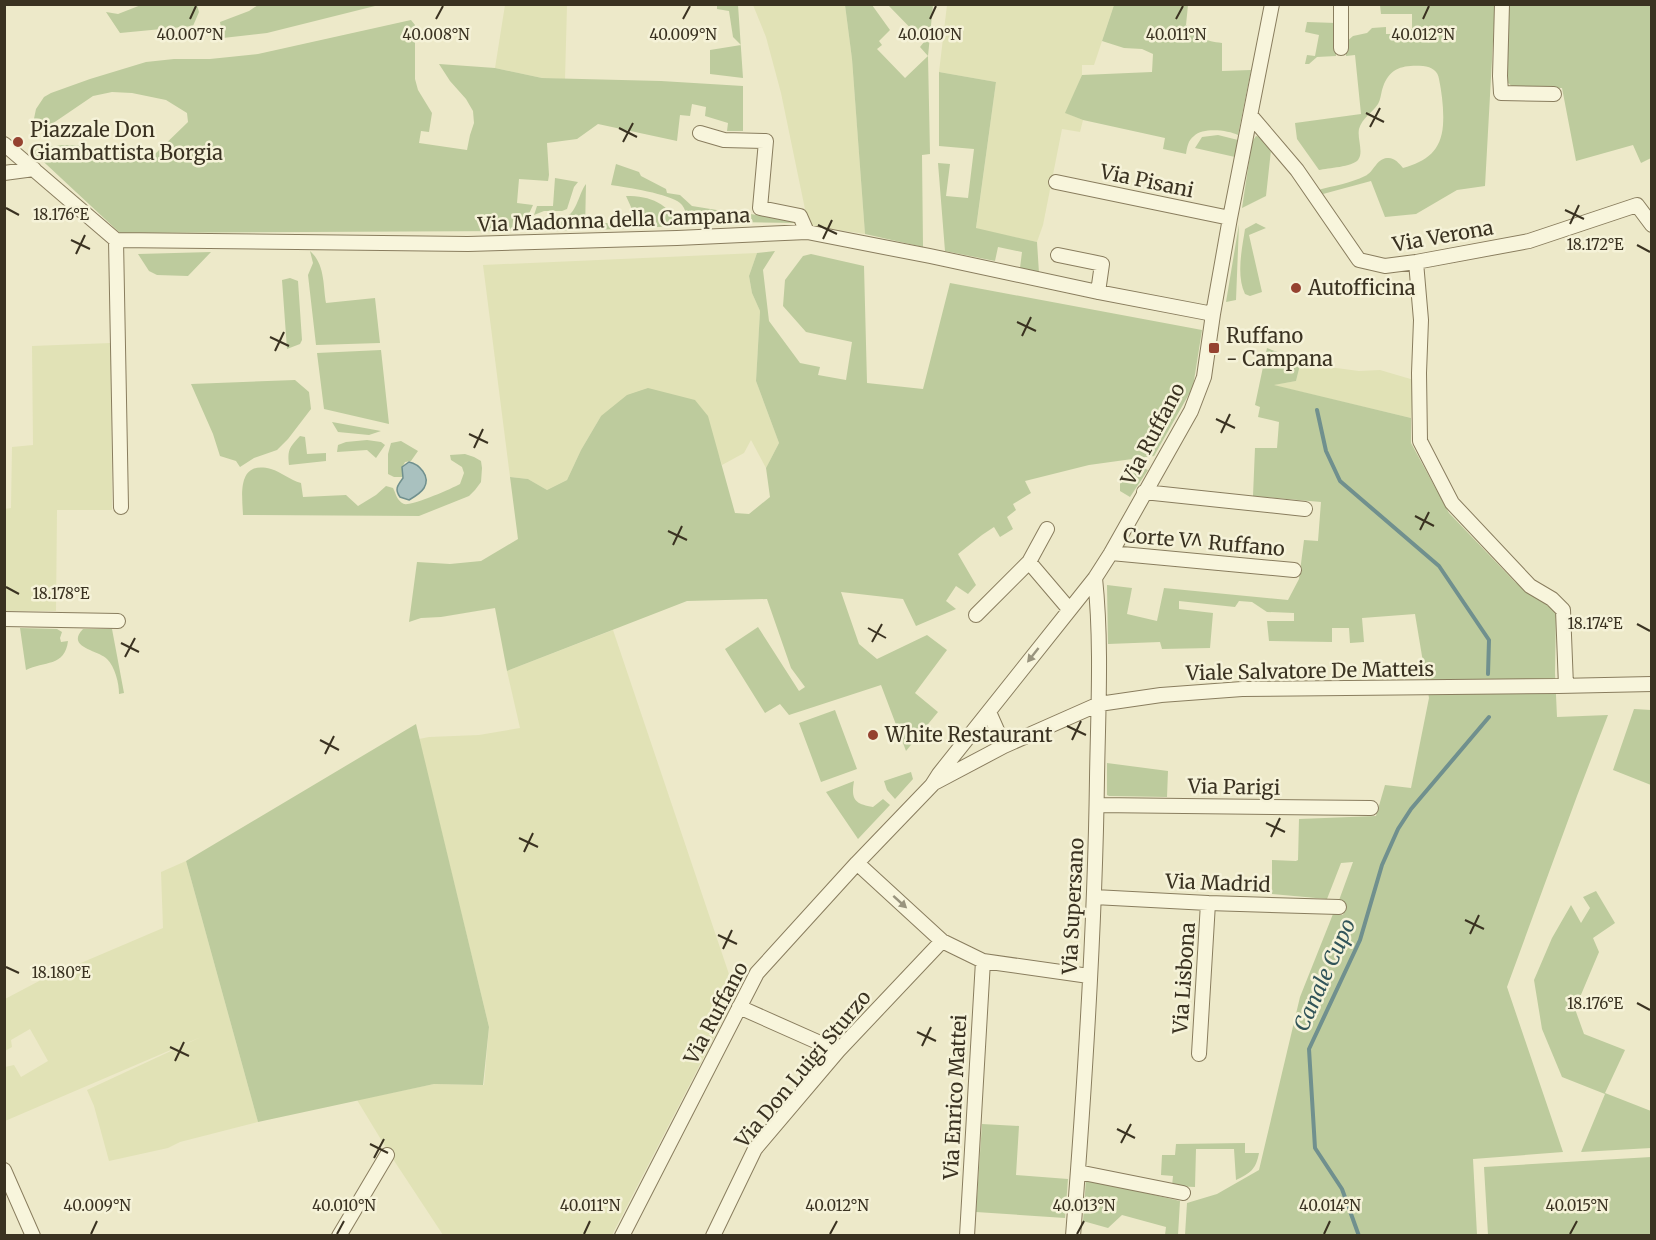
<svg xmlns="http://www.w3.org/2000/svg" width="1656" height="1240" viewBox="0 0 1656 1240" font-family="Merriweather,serif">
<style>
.farmland{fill:#e1e2b6}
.green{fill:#bdcb9d}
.water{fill:#a9c1bf;stroke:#70908e;stroke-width:1.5}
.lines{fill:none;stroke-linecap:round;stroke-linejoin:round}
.stream{stroke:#70908e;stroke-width:4}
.minor-casing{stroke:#897d5e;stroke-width:16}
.minor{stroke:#f8f5dc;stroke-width:14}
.oneway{fill:#99947e}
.ticks{fill:none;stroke:#3a3221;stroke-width:2}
.poi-dot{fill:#954230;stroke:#f5f2d8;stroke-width:2}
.labels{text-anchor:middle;stroke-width:5;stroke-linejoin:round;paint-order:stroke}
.poi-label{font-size:20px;fill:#3a3221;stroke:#f5f2d8;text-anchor:start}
.street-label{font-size:20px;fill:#3a3221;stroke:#f5f2d8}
.water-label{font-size:21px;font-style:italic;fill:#315459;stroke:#f5f2d8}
.ticks-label{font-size:15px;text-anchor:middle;fill:#3a3221;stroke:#f5f2d8;stroke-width:5;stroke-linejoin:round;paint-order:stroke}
</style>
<rect width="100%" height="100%" fill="#ede9c9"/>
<path class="farmland" d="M 505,5 L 567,5 L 565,79 L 542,78 L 495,68 Z
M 753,5 L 845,5 L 852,59 L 865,234 L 811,226 L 806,214 L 781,93 L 766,37 Z
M 947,5 L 1114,5 L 1094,65 L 1082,65 L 1082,75 L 1066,113 L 1083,120 L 1080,132 L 1062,129 L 1043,225 L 1037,242 L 976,229 L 996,82 L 939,72 Z
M 757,253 L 749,276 L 752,293 L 760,311 L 756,381 L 779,443 L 766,468 L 751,440 L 744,453 L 722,465 L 719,456 L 601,416 L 581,450 L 567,480 L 547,490 L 528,479 L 510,477 L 483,265 Z
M 111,343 L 112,510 L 57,510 L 56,611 L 5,611 L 4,509 L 11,508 L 12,447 L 33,445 L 32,346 Z
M 1301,361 L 1321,366 L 1359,371 L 1380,370 L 1414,380 L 1411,418 L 1272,385 L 1296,381 Z
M 613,630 L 736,995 L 612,1235 L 443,1235 L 391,1156 L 357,1100 L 434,1084 L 484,1085 L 489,1027 L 419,739 L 429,737 L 479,735 L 520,728 L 507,671 Z
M 186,861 L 258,1122 L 180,1142 L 168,1148 L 109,1161 L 94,1106 L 87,1090 L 201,1037 L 5,1121 L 4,1086 L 6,1085 L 5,1081 L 5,1067 L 14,1065 L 21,1077 L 48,1061 L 30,1029 L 11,1040 L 12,1047 L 5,1051 L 5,999 L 41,980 L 163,928 L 161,872 Z"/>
<path class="green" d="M 197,5 L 199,12 L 193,26 L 120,33 L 106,12 L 118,14 L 141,5 Z
M 258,5 L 375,4 L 375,6 L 267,33 L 223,38 L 220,22 L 249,11 Z
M 717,5 L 738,5 L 743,78 L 710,74 L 710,50 L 741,45 L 733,37 L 729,11 L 717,9 Z
M 845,5 L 872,5 L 890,30 L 879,41 L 882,45 L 877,49 L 905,78 L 928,56 L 920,47 L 924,42 L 888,5 L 933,5 L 928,56 L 930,154 L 922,155 L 923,247 L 865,234 L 852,59 Z
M 1114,5 L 1188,5 L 1186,25 C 1199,38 1205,41 1222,43 L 1222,71 L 1251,70 L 1238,135 C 1228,130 1203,127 1194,136 C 1188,140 1187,148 1186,154 L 1163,149 L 1165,138 L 1083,120 L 1065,113 L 1082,75 L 1152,72 L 1153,54 L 1142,49 L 1124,48 L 1102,41 Z
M 1380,5 L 1495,5 L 1485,186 L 1457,190 L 1416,214 L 1385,217 L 1371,181 L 1323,194 L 1318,190 C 1333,186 1351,183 1365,176 C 1374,172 1376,159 1387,158 C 1394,157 1399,163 1403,168 C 1427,161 1441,151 1443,125 C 1444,110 1442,94 1439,79 C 1438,71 1432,67 1423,66 C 1404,65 1390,67 1383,87 C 1381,92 1381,99 1378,104 C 1372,113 1362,118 1359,129 C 1357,139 1364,152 1358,160 C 1352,167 1328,168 1319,170 L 1297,139 L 1295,123 L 1361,114 L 1355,55 L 1346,56 L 1345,43 L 1353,36 L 1367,33 L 1372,28 L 1386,27 L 1386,34 L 1399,34 L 1400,28 L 1412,29 L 1412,14 L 1381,14 Z
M 1506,5 L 1651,5 L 1651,158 L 1641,163 L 1633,145 L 1576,161 L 1562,88 L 1514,88 L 1507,82 Z
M 411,20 L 415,25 L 415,79 L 418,90 L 432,113 L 429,132 L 421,131 L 419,143 L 467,150 L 470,135 L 474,123 L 473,111 L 466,99 L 450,81 L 439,64 L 495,68 L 542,78 L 661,81 L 743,86 L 743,131 L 727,131 L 728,123 L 705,116 L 706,107 L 692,104 L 690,116 L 680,115 L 677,141 L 598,124 L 577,139 L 547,143 L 549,175 L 548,181 L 519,179 L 517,203 L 533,205 L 521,231 L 120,233 L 32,151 L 48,147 L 63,145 L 87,146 L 113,157 L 154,155 L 188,122 L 187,113 L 166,100 L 132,93 L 112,92 L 93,96 L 43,130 L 31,133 L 36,109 L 44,97 L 51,93 L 90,79 L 146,62 L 174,59 L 210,59 L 258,54 Z
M 1307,22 L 1336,23 L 1336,56 L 1317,57 L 1309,64 L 1305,64 L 1307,55 L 1315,56 L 1319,35 L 1305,32 Z
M 939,72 L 996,82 L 976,228 L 1037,242 L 1039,273 L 1020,268 L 1022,252 L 998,247 L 995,261 L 945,251 L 938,163 L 950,164 L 946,196 L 968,198 L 974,149 L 939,146 Z
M 1218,135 L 1238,140 L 1235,157 L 1195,148 L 1202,137 Z
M 1256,136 L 1264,138 L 1271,150 L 1266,196 L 1242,208 L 1252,142 Z
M 616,164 L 639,172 L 641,176 L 666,189 L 667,193 L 680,195 L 692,206 L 729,212 L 728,223 L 689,225 C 687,218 686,208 680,203 C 670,194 626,187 611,185 Z
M 555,178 L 578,182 L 574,187 L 567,209 L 562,211 L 544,211 L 534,215 L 537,206 L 553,206 Z
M 586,184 L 585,230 L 534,231 L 538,222 L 543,218 C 550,218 556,219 562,218 C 577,216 578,194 586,184 Z
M 626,196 C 651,196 668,203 679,226 L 595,230 L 594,223 L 631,223 L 631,207 Z
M 736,212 L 798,221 L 798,223 L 736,222 Z
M 1256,223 L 1266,228 L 1249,235 L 1262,292 L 1250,296 L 1245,294 C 1236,275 1242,249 1245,229 Z
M 1239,224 L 1236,300 L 1226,302 Z
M 310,251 C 325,264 323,285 326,303 L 375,298 L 380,343 L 316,345 L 308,275 L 313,263 Z
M 775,251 L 763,270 L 769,321 L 800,363 L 820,367 L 818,375 L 846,380 L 852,342 L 806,332 L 783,306 L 785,280 L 803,256 L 811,254 L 864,266 L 867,383 L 923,389 L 950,283 L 1202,330 L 1193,387 L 1154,456 L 1089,465 L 1025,481 L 1031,493 L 1013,504 L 1016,510 L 1007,517 L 1013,529 L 1000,537 L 994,527 L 982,535 L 958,554 L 976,585 L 968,594 L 956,586 L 946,601 L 956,609 L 916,626 L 903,599 L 841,592 L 859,644 L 877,659 L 927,635 L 947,650 L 915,693 L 938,712 L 906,751 L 881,685 L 789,715 L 780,704 L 765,713 L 725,649 L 758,627 L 799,691 L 805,687 L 791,668 L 767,599 L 687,601 L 507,671 L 495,608 L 441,617 L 421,618 L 409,622 L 417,562 L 450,564 L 481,561 L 518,539 L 510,477 L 528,479 L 547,490 L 567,480 L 581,450 L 601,416 L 627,395 L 648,388 L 695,400 L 708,416 L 735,513 L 749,514 L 770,497 L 766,468 L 779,443 L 756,381 L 760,311 L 752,293 L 749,276 L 757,253 Z
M 211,252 L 188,276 L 157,275 L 149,271 L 138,254 Z
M 290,278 L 298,281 L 302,340 L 300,344 L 287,349 L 282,280 Z
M 1267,348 L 1301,361 L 1296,381 L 1274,385 L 1411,418 L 1411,443 L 1449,513 L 1515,582 L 1556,612 L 1555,673 L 1557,717 L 1608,715 L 1577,796 L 1507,987 L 1563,1152 L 1473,1159 L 1477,1235 L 1185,1235 L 1187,1203 L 1217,1194 L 1259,1170 L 1300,997 L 1333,914 L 1343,915 L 1346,904 L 1338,903 L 1353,862 L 1341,863 L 1327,899 L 1272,894 L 1272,860 L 1296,861 L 1298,860 L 1299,819 L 1376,816 L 1385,785 L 1411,788 L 1429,698 L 1415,614 L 1362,618 L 1364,642 L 1350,643 L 1349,628 L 1332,628 L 1332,642 L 1269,641 L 1267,621 L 1294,621 L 1294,613 L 1267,612 L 1252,602 L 1239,601 L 1235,607 L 1179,601 L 1179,609 L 1213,613 L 1210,648 L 1162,649 L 1160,642 L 1108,644 L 1107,585 L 1132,588 L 1127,614 L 1157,621 L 1164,588 L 1288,600 L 1299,579 L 1304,540 L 1318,541 L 1321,502 L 1253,496 L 1255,448 L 1277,448 L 1279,422 L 1258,417 L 1260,407 L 1255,405 Z
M 381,350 L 389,424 L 324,409 L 317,353 Z
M 295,380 L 309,392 L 311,409 L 288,439 L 277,450 L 254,458 L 240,467 L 236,461 L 220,456 L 213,434 L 191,384 Z
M 332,422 L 381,431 L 369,435 L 338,432 Z
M 300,436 L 305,437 L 307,454 L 326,453 L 326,461 L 289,465 C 287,449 290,447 300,436 Z
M 367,440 L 381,442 L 385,445 L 376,458 L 367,450 L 337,452 L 338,445 L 346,442 Z
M 401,441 L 418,451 L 411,461 L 405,462 L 403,466 L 402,477 L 394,477 L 388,474 L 388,454 L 391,443 Z
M 465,454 L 474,457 L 481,461 L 482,468 L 481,482 L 475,490 L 469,496 L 419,516 L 243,515 C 242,494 237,460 271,469 C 281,472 290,480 301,483 L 303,497 L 346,495 L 358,506 L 376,495 L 386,486 L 393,488 C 396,494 397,501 404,504 C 412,506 451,489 460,484 L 464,473 L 462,467 L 451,460 L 450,455 Z
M 1142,467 L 1148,470 L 1130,497 L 1120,491 L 1120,481 Z
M 20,628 L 57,629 L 62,632 L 60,638 L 61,642 L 68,641 C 65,667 44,661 26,670 Z
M 83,629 L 112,629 L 124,693 L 119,694 C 119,683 115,667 107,659 C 99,650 65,648 83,629 Z
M 1634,709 L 1651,710 L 1651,785 L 1613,770 Z
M 835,710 L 857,769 L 821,782 L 799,723 Z
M 416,724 L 489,1027 L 483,1085 L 434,1084 L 258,1122 L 186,861 Z
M 1107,763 L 1168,771 L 1167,797 L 1109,796 L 1107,795 Z
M 911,772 L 913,779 L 895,799 L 887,790 L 884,781 Z
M 854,781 C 851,799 854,804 873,807 L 883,799 L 890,805 L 858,839 L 826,792 Z
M 1596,891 L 1615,923 L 1593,938 L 1599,952 L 1575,1009 L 1584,1034 L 1625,1050 L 1605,1093 L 1651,1111 L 1651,1148 L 1581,1152 L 1605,1094 L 1562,1077 L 1542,1029 L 1534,980 L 1552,938 L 1571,905 L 1581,923 L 1590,908 L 1583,897 Z
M 982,1124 L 1019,1126 L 1016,1175 L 1068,1179 L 1065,1218 L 976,1212 Z
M 1245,1143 L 1245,1153 L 1259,1153 C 1256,1169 1251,1173 1236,1180 L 1234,1149 L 1196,1149 L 1195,1187 L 1172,1186 L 1173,1176 L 1161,1175 L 1162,1155 L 1175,1155 L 1176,1144 Z
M 1651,1157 L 1651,1235 L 1488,1235 L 1484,1167 Z
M 1086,1179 L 1180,1201 L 1178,1235 L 1165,1235 L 1166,1227 L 1122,1215 L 1108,1228 L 1083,1221 Z"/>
<path class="water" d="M 409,462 C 419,464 431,476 424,488 C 421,493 414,497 409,500 L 400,497 C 394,489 398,485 403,478 L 402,467 Z"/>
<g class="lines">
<path class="stream" d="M 1317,410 L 1326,451 L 1340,481 L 1439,566 L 1489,640 L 1488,674
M 1359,1236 L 1342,1189 L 1315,1148 L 1309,1049 L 1360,940 L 1382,865 L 1398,829 L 1411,809 L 1489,717"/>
<defs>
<path id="minor" d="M 1341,4 L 1341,48
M 1502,4 L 1500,76 L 1501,93 L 1554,94
M 1251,116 L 1297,170 L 1359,260 L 1385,266 L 1416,262 L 1529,241 L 1637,205 L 1652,225
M 700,133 L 724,140 L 766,141 L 760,208 L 800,216 L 807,232
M 4,144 L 116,240 L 468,244 L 677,238 L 807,232 L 930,256 L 1098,292 L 1213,314
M 4,173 L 34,169
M 1056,182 L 1230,218
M 116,240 L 121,507
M 1058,255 L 1102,264 L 1098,292
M 1416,262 L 1421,320 L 1419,373 L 1420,441 L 1452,503 L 1530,586 L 1552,599 L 1563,610 L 1566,686
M 1144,492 L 1305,509
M 1111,553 L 1294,570
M 1029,562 L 1047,529
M 976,615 L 1029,562 L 1069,609
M 4,619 L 118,621
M 989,712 L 1004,746
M 936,782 L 1004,746 L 1099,704 L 1161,695 L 1242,689 L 1558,686 L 1652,684
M 1097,805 L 1371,808
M 857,863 L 942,941 L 983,961 L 1089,976
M 1094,897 L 1208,903 L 1339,907
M 739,1007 L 838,1051
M 1199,1054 L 1208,903
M 4,1170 L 33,1236
M 1078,1172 L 1183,1193
M 339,1236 L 387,1155
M 622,1236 L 757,973 L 857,863 L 932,785 L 939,774 L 1095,578 L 1111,553 L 1191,411 L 1204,377 L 1213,314 L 1230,218 L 1272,4
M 713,1236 L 755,1149 L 838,1051 L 942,941
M 967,1236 L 983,961
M 1073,1236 C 1085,1083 1095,931 1097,778 C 1098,712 1102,644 1095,578"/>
</defs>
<use href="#minor" class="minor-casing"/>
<use href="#minor" class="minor"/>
</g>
<defs><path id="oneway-solid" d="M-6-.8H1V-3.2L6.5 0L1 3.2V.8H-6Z" transform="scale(1.5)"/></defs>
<g class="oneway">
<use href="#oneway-solid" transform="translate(1033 655) rotate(128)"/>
<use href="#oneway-solid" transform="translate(900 902) rotate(42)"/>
</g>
<path class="ticks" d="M 190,19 L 196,6M 436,19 L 443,6M 683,19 L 690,6M 930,19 L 936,6M 1176,19 L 1183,6M 1423,19 L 1429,6M 1366,113 L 1384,122M 1370,127 L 1380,108M 619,128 L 637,137M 623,142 L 633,123M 6,208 L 19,215M 1565,210 L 1584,219M 1570,224 L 1579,205M 818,225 L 837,234M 823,239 L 832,220M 71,240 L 90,249M 1637,245 L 1650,252M 76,254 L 85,235M 1017,322 L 1036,331M 1022,336 L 1031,317M 270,337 L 289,346M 275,351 L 284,332M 1216,419 L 1235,428M 1221,433 L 1230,414M 469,434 L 488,443M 474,448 L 483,429M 1415,516 L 1434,526M 1420,530 L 1429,512M 668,531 L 687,540M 673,545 L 682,526M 6,587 L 19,594M 1637,624 L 1650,631M 868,628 L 886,638M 872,642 L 882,624M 121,643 L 139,652M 125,657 L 135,638M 1067,726 L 1086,735M 320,740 L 339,750M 1072,740 L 1081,721M 325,754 L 334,736M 1266,823 L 1285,832M 1271,837 L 1280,818M 519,838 L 538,847M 524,852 L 533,833M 1465,920 L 1484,929M 1470,934 L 1479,915M 718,935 L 737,944M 723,949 L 732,930M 6,967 L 19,973M 1637,1003 L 1650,1010M 917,1032 L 936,1041M 922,1046 L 931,1027M 170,1047 L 189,1056M 175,1061 L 184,1042M 1117,1129 L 1135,1138M 1121,1143 L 1131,1124M 370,1144 L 388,1153M 374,1158 L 384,1139M 91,1234 L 97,1221M 337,1234 L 344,1221M 584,1234 L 590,1221M 830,1234 L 837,1221M 1077,1234 L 1084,1221M 1324,1234 L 1330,1221M 1570,1234 L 1577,1221"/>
<g class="poi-dot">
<circle cx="18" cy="142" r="6"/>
<circle cx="1296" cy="288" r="6"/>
<rect x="1208" y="342" width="12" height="12" rx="3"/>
<circle cx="873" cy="735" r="6"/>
</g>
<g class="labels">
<g class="poi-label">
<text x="30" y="137">Piazzale Don<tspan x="30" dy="23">Giambattista Borgia</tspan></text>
<text x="1308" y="295">Autofficina</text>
<text x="1226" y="343">Ruffano<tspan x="1226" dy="23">- Campana</tspan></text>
<text x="885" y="742">White Restaurant</text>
</g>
<g class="street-label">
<text transform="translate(1147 181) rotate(12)" y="7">Via Pisani</text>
<text transform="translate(614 220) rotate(-2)" y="7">Via Madonna della Campana</text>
<text transform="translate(1443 236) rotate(-10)" y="7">Via Verona</text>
<text transform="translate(1153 434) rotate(-62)" y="7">Via Ruffano</text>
<text transform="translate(1204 542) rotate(5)" y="7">Corte V^ Ruffano</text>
<text transform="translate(1310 671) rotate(-1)" y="7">Viale Salvatore De Matteis</text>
<text transform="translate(1234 787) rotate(1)" y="7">Via Parigi</text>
<text transform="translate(1218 883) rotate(2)" y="7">Via Madrid</text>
<text transform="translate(1073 906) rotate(-87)" y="7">Via Supersano</text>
<text transform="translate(1184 978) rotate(-86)" y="7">Via Lisbona</text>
<text transform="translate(716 1013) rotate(-62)" y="7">Via Ruffano</text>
<text transform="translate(803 1069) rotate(-50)" y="7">Via Don Luigi Sturzo</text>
<text transform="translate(955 1097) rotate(-87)" y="7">Via Enrico Mattei</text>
</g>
<g class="water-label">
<text transform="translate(1325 975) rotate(-66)" y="7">Canale Cupo</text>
</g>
</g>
<g class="ticks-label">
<text x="436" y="40">40.008°N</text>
<text x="1176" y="40">40.011°N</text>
<text x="190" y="40">40.007°N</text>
<text x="683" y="40">40.009°N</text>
<text x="930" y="40">40.010°N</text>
<text x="1423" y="40">40.012°N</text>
<text x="61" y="220">18.176°E</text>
<text x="1595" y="250">18.172°E</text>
<text x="61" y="599">18.178°E</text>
<text x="1595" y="629">18.174°E</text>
<text x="61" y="978">18.180°E</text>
<text x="1595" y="1009">18.176°E</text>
<text x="97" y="1211">40.009°N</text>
<text x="344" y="1211">40.010°N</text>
<text x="590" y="1211">40.011°N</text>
<text x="837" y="1211">40.012°N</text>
<text x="1084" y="1211">40.013°N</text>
<text x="1330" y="1211">40.014°N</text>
<text x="1577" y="1211">40.015°N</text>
</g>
<rect width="1656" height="1240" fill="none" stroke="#3a3221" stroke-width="12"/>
</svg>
